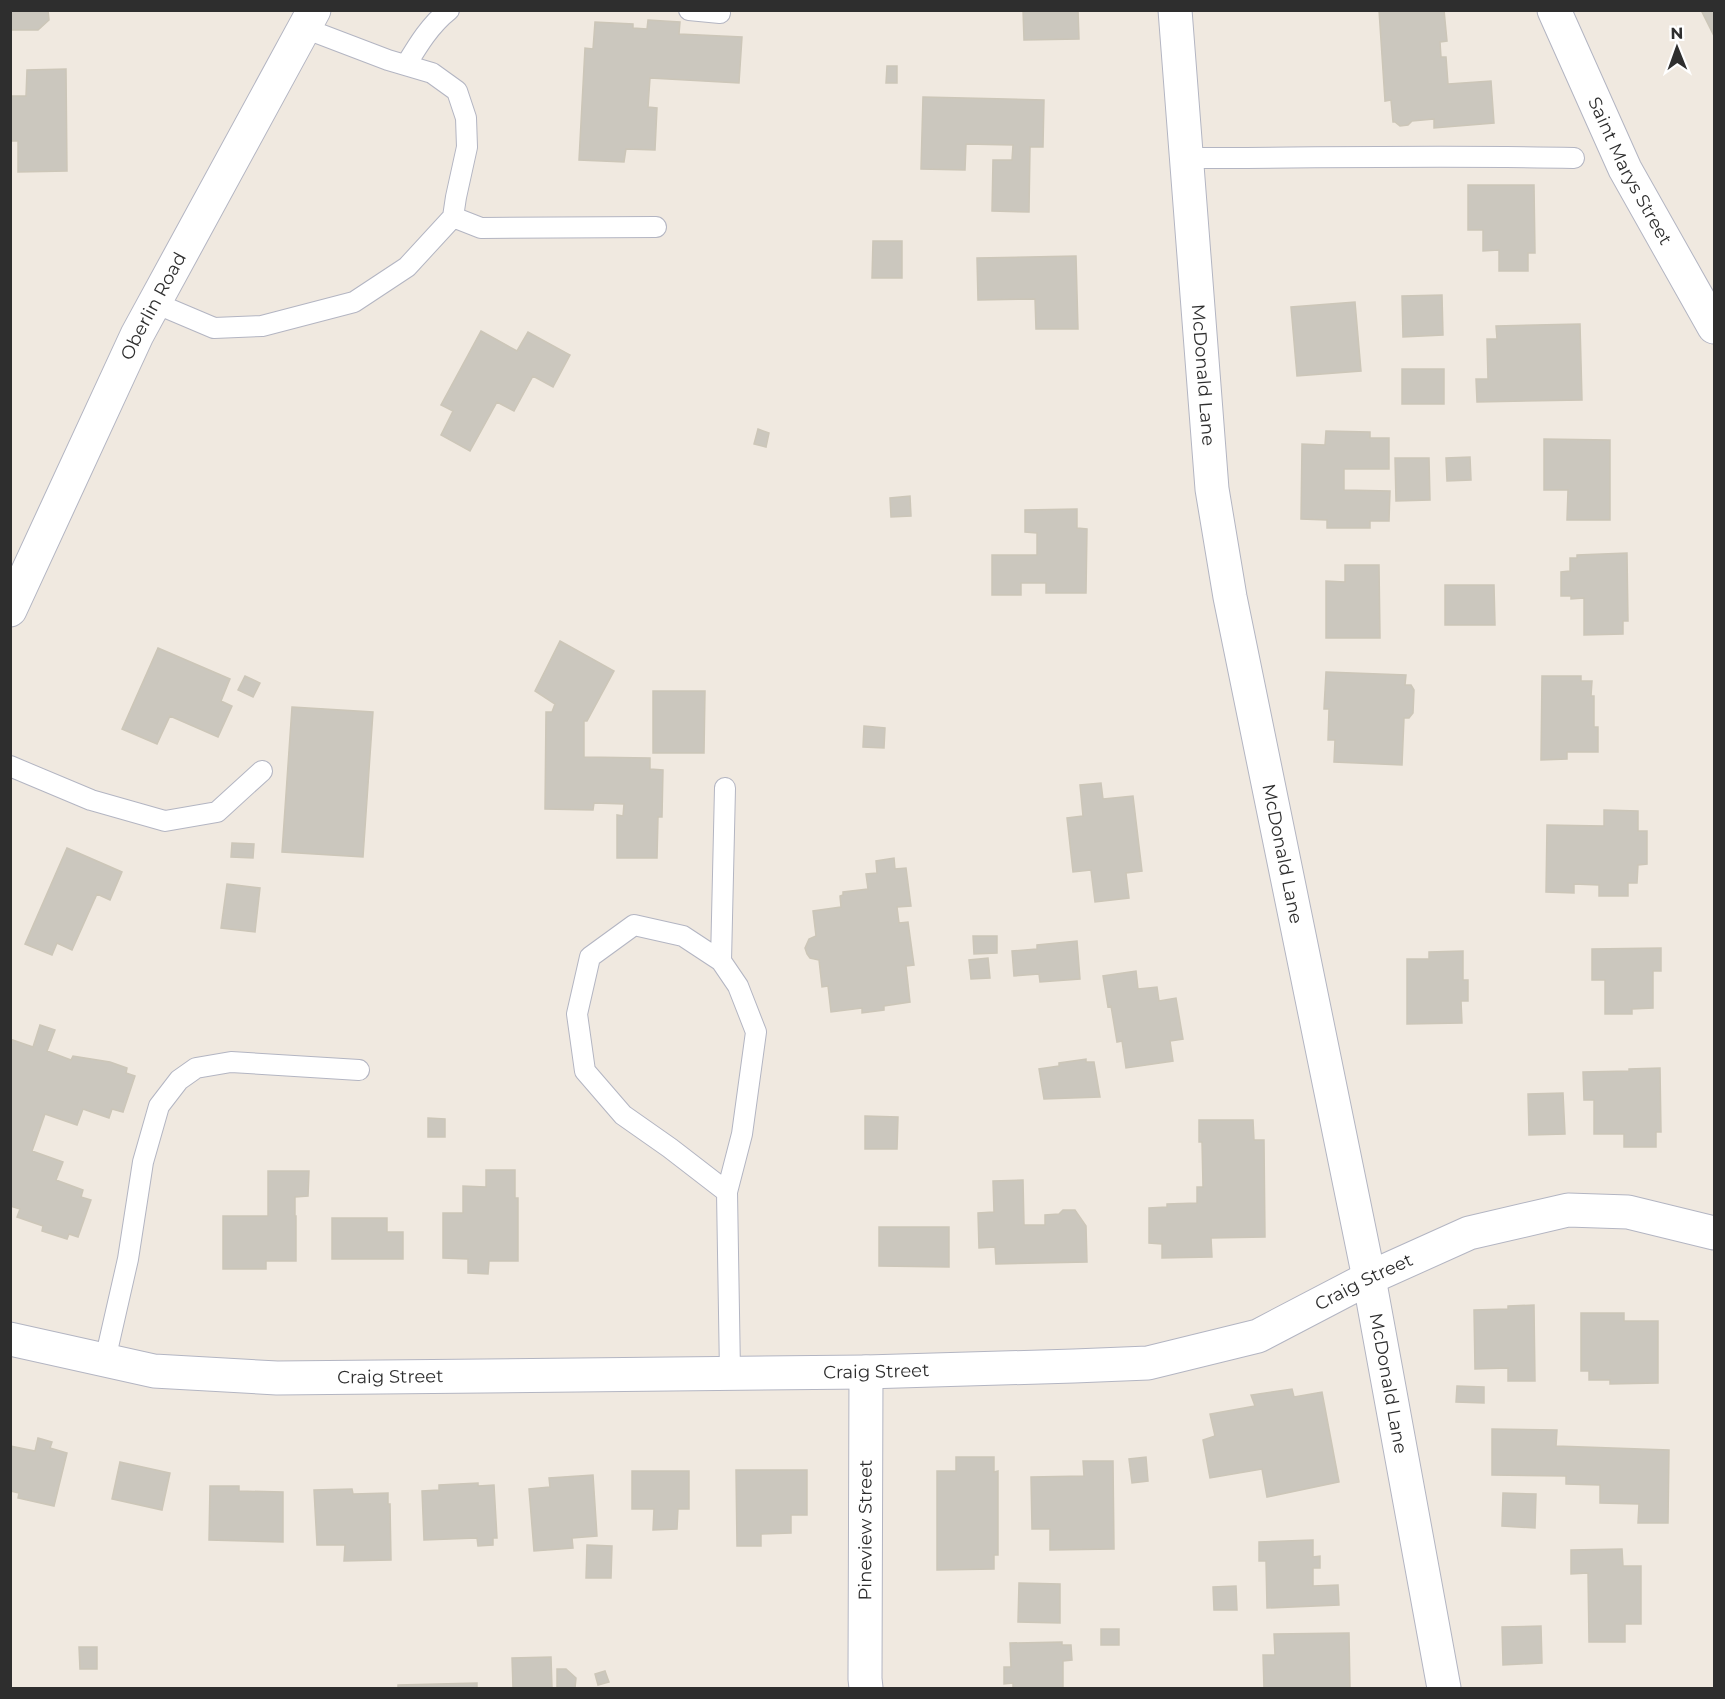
<svg xmlns="http://www.w3.org/2000/svg" width="1725" height="1699" viewBox="0 0 1725 1699" font-family="Montserrat,sans-serif">
<style>
.building{fill:#cbc7be;stroke:#ccc6b8;stroke-width:1.5}
.lines{fill:none;stroke-linecap:round;stroke-linejoin:round}
.service-casing{stroke:#b3b5c2;stroke-width:22}
.minor-casing{stroke:#b3b5c2;stroke-width:35}
.secondary-casing{stroke:#b3b5c2;stroke-width:35}
.service{stroke:#fff;stroke-width:20}
.minor{stroke:#fff;stroke-width:33}
.secondary{stroke:#fff;stroke-width:33}
.labels{text-anchor:middle;stroke-width:5;stroke-linejoin:round;paint-order:stroke}
.street-label{font-size:18px;fill:#2e2e2e;stroke:#fff}
</style>
<rect width="100%" height="100%" fill="#f0e9e0"/>
<path class="building" d="M 10,10 L 48,10 L 49,20 L 38,30 L 10,30 Z
M 1023,10 L 1078,10 L 1079,39 L 1024,40 Z
M 1379,10 L 1444,10 L 1447,41 L 1440,42 L 1441,57 L 1446,57 L 1448,84 L 1491,81 L 1494,123 L 1434,128 L 1434,119 L 1412,121 L 1408,125 L 1400,126 L 1395,122 L 1393,122 L 1391,100 L 1385,101 Z
M 1701,10 L 1714,10 L 1714,36 Z
M 648,20 L 680,22 L 679,34 L 742,37 L 739,83 L 650,78 L 648,107 L 657,108 L 655,150 L 626,149 L 624,162 L 579,160 L 585,48 L 593,49 L 595,22 L 633,24 L 633,28 L 647,29 Z
M 887,66 L 897,66 L 897,83 L 886,83 Z
M 66,69 L 67,171 L 18,172 L 18,141 L 10,141 L 10,96 L 26,96 L 27,70 Z
M 923,97 L 1044,100 L 1043,147 L 1030,147 L 1029,212 L 992,211 L 993,160 L 1012,160 L 1013,145 L 966,144 L 965,170 L 921,169 Z
M 1468,185 L 1534,185 L 1535,253 L 1528,253 L 1528,271 L 1499,271 L 1499,250 L 1483,251 L 1483,230 L 1468,230 Z
M 873,241 L 902,241 L 902,278 L 872,278 Z
M 1076,256 L 1078,329 L 1036,329 L 1035,299 L 978,300 L 977,258 Z
M 1442,295 L 1443,335 L 1403,337 L 1402,296 Z
M 1355,302 L 1361,371 L 1297,376 L 1291,307 Z
M 1580,324 L 1582,400 L 1477,402 L 1476,379 L 1488,379 L 1487,339 L 1497,339 L 1496,326 Z
M 481,331 L 517,351 L 528,332 L 570,355 L 553,387 L 533,376 L 514,411 L 497,402 L 470,451 L 441,435 L 453,411 L 441,405 Z
M 1402,369 L 1444,369 L 1444,404 L 1402,404 Z
M 758,429 L 769,433 L 766,447 L 754,444 Z
M 1326,431 L 1370,432 L 1370,438 L 1389,438 L 1389,469 L 1344,469 L 1344,490 L 1390,491 L 1389,521 L 1370,521 L 1370,528 L 1327,528 L 1327,520 L 1301,519 L 1302,444 L 1325,445 Z
M 1544,439 L 1610,440 L 1610,520 L 1567,520 L 1568,490 L 1544,490 Z
M 1470,457 L 1471,480 L 1447,481 L 1446,458 Z
M 1395,458 L 1429,458 L 1430,500 L 1396,501 Z
M 910,496 L 911,516 L 891,517 L 890,498 Z
M 1077,509 L 1077,528 L 1087,529 L 1086,593 L 1046,593 L 1046,583 L 1021,583 L 1021,595 L 992,595 L 992,555 L 1037,555 L 1037,533 L 1025,532 L 1025,510 Z
M 1627,553 L 1628,621 L 1623,621 L 1623,634 L 1584,635 L 1584,598 L 1571,599 L 1571,596 L 1561,596 L 1561,572 L 1570,571 L 1570,558 L 1577,558 L 1577,555 Z
M 1345,565 L 1379,565 L 1380,638 L 1326,638 L 1326,581 L 1345,582 Z
M 1445,585 L 1494,585 L 1495,625 L 1445,625 Z
M 560,641 L 614,671 L 587,721 L 584,721 L 584,757 L 650,758 L 650,769 L 663,770 L 662,817 L 658,817 L 657,858 L 617,858 L 617,815 L 623,816 L 624,804 L 594,803 L 593,810 L 545,809 L 546,712 L 552,712 L 555,704 L 535,691 Z
M 158,648 L 230,679 L 221,701 L 232,706 L 218,737 L 170,716 L 157,744 L 122,729 Z
M 1326,672 L 1406,675 L 1405,685 L 1411,685 L 1414,690 L 1413,713 L 1409,718 L 1404,718 L 1402,765 L 1334,762 L 1335,740 L 1328,740 L 1329,709 L 1324,709 Z
M 245,676 L 260,683 L 253,697 L 238,690 Z
M 1542,676 L 1581,676 L 1581,681 L 1592,681 L 1591,696 L 1594,696 L 1594,727 L 1598,727 L 1598,752 L 1567,752 L 1567,759 L 1541,760 Z
M 653,691 L 705,691 L 704,753 L 653,753 Z
M 292,707 L 373,712 L 363,857 L 282,852 Z
M 864,726 L 885,728 L 884,748 L 863,747 Z
M 1101,783 L 1103,799 L 1133,796 L 1142,871 L 1126,873 L 1129,898 L 1095,902 L 1091,870 L 1073,872 L 1067,818 L 1083,816 L 1080,785 Z
M 1604,810 L 1638,811 L 1638,831 L 1647,831 L 1647,864 L 1638,865 L 1637,883 L 1628,883 L 1628,896 L 1599,896 L 1599,885 L 1574,884 L 1574,893 L 1546,892 L 1547,825 L 1604,826 Z
M 232,843 L 254,844 L 253,858 L 231,857 Z
M 67,848 L 122,872 L 110,900 L 97,894 L 72,950 L 57,943 L 52,955 L 25,944 Z
M 894,858 L 895,869 L 906,868 L 911,906 L 897,907 L 899,923 L 908,922 L 914,965 L 906,966 L 910,1002 L 884,1006 L 884,1010 L 862,1013 L 862,1008 L 831,1012 L 828,986 L 822,987 L 819,960 L 810,958 L 807,954 L 805,948 L 809,939 L 816,936 L 813,911 L 841,907 L 840,896 L 843,895 L 843,892 L 868,889 L 866,874 L 877,873 L 876,861 Z
M 227,884 L 260,888 L 255,932 L 221,928 Z
M 973,936 L 997,936 L 997,953 L 974,954 Z
M 1077,941 L 1080,979 L 1040,982 L 1039,974 L 1014,976 L 1012,951 L 1037,949 L 1037,945 Z
M 1661,948 L 1661,971 L 1653,971 L 1653,1008 L 1632,1009 L 1632,1014 L 1605,1014 L 1605,980 L 1592,980 L 1592,949 Z
M 1463,951 L 1463,980 L 1468,980 L 1468,1001 L 1461,1001 L 1462,1023 L 1407,1024 L 1407,959 L 1429,959 L 1429,952 Z
M 988,958 L 990,978 L 971,979 L 969,960 Z
M 1136,971 L 1138,989 L 1157,987 L 1159,1001 L 1176,998 L 1183,1039 L 1170,1041 L 1173,1061 L 1126,1068 L 1122,1041 L 1117,1042 L 1111,1006 L 1108,1007 L 1103,976 Z
M 40,1025 L 55,1030 L 47,1051 L 71,1060 L 73,1056 L 110,1062 L 127,1068 L 126,1073 L 135,1076 L 123,1112 L 112,1109 L 109,1118 L 83,1109 L 77,1125 L 45,1114 L 32,1151 L 63,1162 L 56,1180 L 83,1190 L 81,1197 L 91,1200 L 78,1237 L 69,1234 L 67,1239 L 42,1231 L 43,1226 L 17,1217 L 20,1209 L 10,1206 L 10,1039 L 33,1047 Z
M 1086,1059 L 1086,1062 L 1094,1062 L 1100,1097 L 1044,1099 L 1039,1069 L 1059,1066 L 1059,1063 Z
M 1660,1068 L 1661,1132 L 1656,1132 L 1656,1147 L 1624,1147 L 1624,1134 L 1594,1134 L 1594,1100 L 1584,1100 L 1583,1072 L 1629,1071 L 1629,1069 Z
M 1563,1093 L 1565,1134 L 1529,1135 L 1528,1094 Z
M 865,1116 L 898,1117 L 897,1149 L 865,1149 Z
M 428,1118 L 445,1119 L 445,1137 L 428,1137 Z
M 1199,1120 L 1253,1120 L 1254,1140 L 1264,1140 L 1265,1237 L 1211,1238 L 1212,1257 L 1162,1258 L 1162,1244 L 1149,1243 L 1149,1208 L 1167,1207 L 1167,1204 L 1197,1203 L 1197,1187 L 1203,1187 L 1202,1142 L 1199,1142 Z
M 486,1170 L 515,1170 L 515,1198 L 518,1198 L 518,1261 L 489,1261 L 488,1274 L 468,1273 L 468,1259 L 443,1258 L 443,1213 L 463,1213 L 463,1186 L 486,1187 Z
M 268,1171 L 309,1171 L 308,1196 L 295,1197 L 295,1216 L 296,1216 L 296,1261 L 266,1261 L 266,1269 L 223,1269 L 223,1216 L 268,1216 Z
M 1023,1180 L 1024,1225 L 1045,1225 L 1045,1215 L 1059,1214 L 1063,1210 L 1075,1210 L 1086,1226 L 1087,1262 L 996,1264 L 995,1247 L 979,1248 L 978,1213 L 994,1212 L 993,1181 Z
M 332,1218 L 387,1218 L 387,1232 L 403,1232 L 403,1259 L 332,1259 Z
M 879,1227 L 949,1227 L 949,1267 L 879,1266 Z
M 1534,1305 L 1535,1381 L 1508,1381 L 1508,1368 L 1475,1369 L 1474,1310 L 1508,1309 L 1508,1306 Z
M 1581,1313 L 1624,1313 L 1624,1321 L 1658,1321 L 1658,1383 L 1610,1384 L 1610,1380 L 1589,1380 L 1589,1371 L 1581,1371 Z
M 1457,1386 L 1484,1387 L 1484,1403 L 1456,1402 Z
M 1292,1389 L 1294,1397 L 1322,1392 L 1339,1482 L 1267,1497 L 1262,1469 L 1210,1478 L 1203,1440 L 1215,1436 L 1210,1414 L 1255,1406 L 1251,1395 Z
M 1492,1429 L 1557,1430 L 1556,1446 L 1669,1450 L 1668,1523 L 1638,1523 L 1639,1504 L 1600,1503 L 1600,1485 L 1566,1484 L 1566,1476 L 1492,1475 Z
M 38,1438 L 52,1442 L 50,1448 L 67,1453 L 54,1506 L 18,1498 L 19,1493 L 10,1491 L 10,1446 L 35,1451 Z
M 956,1457 L 994,1457 L 994,1472 L 998,1471 L 998,1555 L 994,1555 L 994,1569 L 937,1570 L 937,1471 L 956,1471 Z
M 1146,1457 L 1148,1481 L 1132,1483 L 1129,1459 Z
M 1083,1461 L 1113,1461 L 1114,1549 L 1050,1550 L 1050,1529 L 1032,1529 L 1031,1477 L 1084,1476 Z
M 120,1462 L 170,1473 L 162,1510 L 112,1499 Z
M 736,1470 L 807,1470 L 807,1515 L 791,1515 L 791,1533 L 761,1534 L 761,1546 L 737,1546 Z
M 632,1471 L 689,1471 L 689,1509 L 678,1509 L 677,1529 L 653,1530 L 654,1509 L 632,1509 Z
M 593,1475 L 597,1536 L 572,1538 L 573,1548 L 534,1551 L 529,1489 L 550,1487 L 549,1478 Z
M 478,1483 L 478,1486 L 494,1485 L 497,1538 L 493,1538 L 493,1545 L 478,1546 L 477,1538 L 424,1540 L 422,1491 L 439,1490 L 439,1485 Z
M 210,1486 L 239,1486 L 239,1491 L 283,1492 L 283,1542 L 209,1540 Z
M 352,1489 L 353,1494 L 388,1493 L 388,1504 L 390,1504 L 391,1560 L 344,1561 L 345,1545 L 317,1545 L 314,1490 Z
M 1503,1493 L 1536,1494 L 1535,1528 L 1502,1526 Z
M 1313,1540 L 1313,1557 L 1320,1556 L 1320,1568 L 1313,1568 L 1313,1586 L 1338,1585 L 1339,1605 L 1267,1608 L 1266,1561 L 1259,1561 L 1259,1542 Z
M 587,1545 L 612,1546 L 611,1578 L 586,1578 Z
M 1622,1549 L 1623,1566 L 1641,1566 L 1641,1624 L 1625,1624 L 1625,1642 L 1589,1642 L 1588,1573 L 1571,1574 L 1571,1550 Z
M 1019,1583 L 1060,1584 L 1060,1623 L 1018,1622 Z
M 1236,1586 L 1237,1610 L 1214,1610 L 1213,1587 Z
M 1541,1626 L 1542,1663 L 1503,1665 L 1502,1627 Z
M 1101,1629 L 1119,1629 L 1119,1645 L 1101,1645 Z
M 1349,1633 L 1350,1688 L 1264,1688 L 1263,1655 L 1275,1655 L 1274,1634 Z
M 1062,1642 L 1062,1645 L 1071,1645 L 1072,1660 L 1063,1661 L 1063,1688 L 1013,1688 L 1013,1683 L 1004,1684 L 1004,1667 L 1011,1667 L 1010,1643 Z
M 79,1647 L 97,1647 L 97,1669 L 80,1669 Z
M 551,1657 L 552,1688 L 513,1688 L 512,1658 Z
M 557,1669 L 566,1669 L 576,1678 L 575,1688 L 557,1688 Z
M 605,1671 L 609,1682 L 598,1685 L 595,1674 Z
M 477,1683 L 477,1688 L 398,1688 L 398,1685 Z"/>
<g class="lines">
<defs>
<path id="service" d="M 689,10 L 720,13
M 406,65 C 418,45 430,25 449,10
M 1186,158 C 1315,158 1445,155 1574,158
M 453,217 L 481,228 L 656,227
M 155,303 L 214,328 L 262,326 L 354,302 L 407,267 L 453,217 L 456,197 L 467,147 L 466,118 L 457,91 L 432,73 L 388,60 L 304,28
M 10,766 L 91,800 L 165,821 L 217,812 L 262,771
M 725,788 L 721,961 L 738,986 L 756,1032 L 742,1134 L 727,1192 L 730,1373
M 721,961 L 683,936 L 634,925 L 590,957 L 577,1014 L 585,1071 L 623,1115 L 670,1148 L 727,1192
M 105,1360 L 128,1259 L 143,1162 L 159,1106 L 179,1080 L 196,1068 L 231,1062 L 359,1070"/>
<g id="minor">
<path id="s1" d="M 1175,10 L 1212,489 L 1230,597 L 1369,1278 L 1444,1688"/>
<path id="s2" d="M 10,1339 L 154,1371 L 277,1378 L 866,1372 L 1074,1366 L 1148,1363 L 1258,1336 L 1369,1278 L 1469,1233 L 1568,1210 L 1628,1212 L 1714,1233"/>
<path id="s3" d="M 866,1688 L 865,1679 L 866,1372"/>
</g>
<g id="secondary">
<path id="s4" d="M 1554,10 L 1625,169 L 1714,327"/>
<path id="s5" d="M 10,610 L 137,335 L 314,10"/>
</g>
</defs>
<use href="#service" class="service-casing"/>
<use href="#minor" class="minor-casing"/>
<use href="#secondary" class="secondary-casing"/>
<use href="#service" class="service"/>
<use href="#minor" class="minor"/>
<use href="#secondary" class="secondary"/>
</g>
<g class="labels">
<g class="street-label">
<text dy="6" stroke="none"><textPath href="#s4" startOffset="178">Saint Marys Street</textPath></text>
<text dy="6" stroke="none"><textPath href="#s5" startOffset="336">Oberlin Road</textPath></text>
<text dy="6" stroke="none"><textPath href="#s1" startOffset="366">McDonald Lane</textPath></text>
<text dy="6" stroke="none"><textPath href="#s1" startOffset="852">McDonald Lane</textPath></text>
<text dy="6" stroke="none"><textPath href="#s2" startOffset="1374">Craig Street</textPath></text>
<text dy="6" stroke="none"><textPath href="#s2" startOffset="870">Craig Street</textPath></text>
<text dy="6" stroke="none"><textPath href="#s2" startOffset="384">Craig Street</textPath></text>
<text dy="6" stroke="none"><textPath href="#s1" startOffset="1392">McDonald Lane</textPath></text>
<text dy="6" stroke="none"><textPath href="#s3" startOffset="158">Pineview Street</textPath></text>
</g>
</g>
<rect width="1725" height="1699" fill="none" stroke="#2e2e2e" stroke-width="24"/>
<g transform="translate(1677 48) rotate(359)" stroke="#ffffff" stroke-width="4.5" paint-order="stroke">
<path d="M0-4.5L10 22L0 15L-10 22Z" fill="#2e2e2e"/>
<text y="-9" font-size="16" font-weight="bold" text-anchor="middle" fill="#2e2e2e">N</text>
</g>
</svg>
